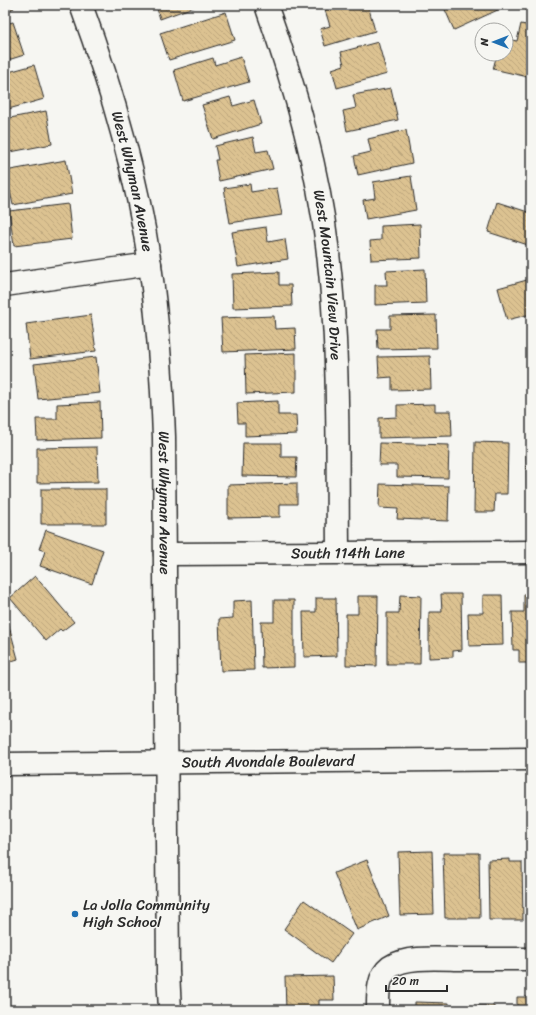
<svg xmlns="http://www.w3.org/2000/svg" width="536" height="1015" viewBox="0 0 536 1015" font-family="Sriracha,sans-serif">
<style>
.building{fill:url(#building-back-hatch);stroke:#2b2b2b}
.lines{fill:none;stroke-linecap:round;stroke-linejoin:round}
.minor-casing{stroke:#2b2b2b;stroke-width:25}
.major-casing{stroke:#2b2b2b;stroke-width:25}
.minor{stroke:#f6f6f2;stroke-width:22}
.major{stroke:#f6f6f2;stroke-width:22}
.poi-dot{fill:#1f6fb2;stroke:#f6f6f2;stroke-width:1.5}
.labels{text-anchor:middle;stroke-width:3;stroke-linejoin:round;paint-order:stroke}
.street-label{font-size:15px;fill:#2b2b2b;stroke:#f6f6f2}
.poi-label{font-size:15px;fill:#2b2b2b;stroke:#f6f6f2;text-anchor:start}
</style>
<defs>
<pattern id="building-back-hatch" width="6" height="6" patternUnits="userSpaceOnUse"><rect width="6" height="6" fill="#dcc291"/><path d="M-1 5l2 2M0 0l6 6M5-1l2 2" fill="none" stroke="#bda77d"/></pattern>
</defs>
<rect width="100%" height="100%" fill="#f6f6f2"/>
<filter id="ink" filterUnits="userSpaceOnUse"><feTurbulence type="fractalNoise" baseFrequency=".025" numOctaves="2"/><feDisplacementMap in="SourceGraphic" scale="8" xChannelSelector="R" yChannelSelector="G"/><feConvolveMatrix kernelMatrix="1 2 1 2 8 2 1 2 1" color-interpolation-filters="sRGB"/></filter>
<g filter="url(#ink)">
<path class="building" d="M 5,5 L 13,5 L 14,8 L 5,12 Z
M 156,5 L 199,5 L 160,19 Z
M 342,5 L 368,5 L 375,31 L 325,46 L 320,29 L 330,26 L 325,10 Z
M 443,5 L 500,5 L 502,8 L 454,30 Z
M 226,12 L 235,40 L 169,60 L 160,33 Z
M 13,22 L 24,55 L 5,61 L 5,24 Z
M 521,24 L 531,26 L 531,62 L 528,77 L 493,69 L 497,54 L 506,54 L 506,39 L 517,41 Z
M 378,42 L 387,74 L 337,88 L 332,69 L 344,65 L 341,52 Z
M 241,57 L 249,82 L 183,101 L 174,70 L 213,58 L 215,65 Z
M 34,65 L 44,99 L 5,110 L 5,73 Z
M 391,88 L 398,120 L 347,131 L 343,111 L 356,108 L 353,95 Z
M 230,97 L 233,106 L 254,100 L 261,124 L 213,139 L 202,105 Z
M 46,111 L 52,144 L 5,153 L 5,119 Z
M 406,130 L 412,163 L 358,175 L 354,156 L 371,152 L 368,139 Z
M 253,137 L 256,152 L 268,150 L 273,169 L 219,181 L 215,160 L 218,160 L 215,146 Z
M 66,160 L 72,194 L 13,205 L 10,191 L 5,191 L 5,171 Z
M 411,176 L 416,210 L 366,219 L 363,200 L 375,198 L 373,182 Z
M 250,184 L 251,192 L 277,188 L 282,215 L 230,223 L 224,188 Z
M 497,202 L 531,213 L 531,246 L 488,232 Z
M 68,204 L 72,239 L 14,246 L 9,211 Z
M 420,224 L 421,258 L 371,260 L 370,241 L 381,240 L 381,226 Z
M 266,227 L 268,242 L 285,239 L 288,259 L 238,267 L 232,232 Z
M 425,269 L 426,303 L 375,305 L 375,285 L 387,285 L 386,271 Z
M 279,272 L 279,285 L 291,285 L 292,306 L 233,308 L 232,274 Z
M 527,280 L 531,290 L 531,314 L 507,320 L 498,288 Z
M 91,315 L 96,351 L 30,359 L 26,324 Z
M 436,315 L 437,348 L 378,349 L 377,329 L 390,329 L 390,316 Z
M 274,316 L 275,329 L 295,328 L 296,349 L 223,352 L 221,318 Z
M 296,353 L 296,392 L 246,394 L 245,355 Z
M 430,356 L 431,389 L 392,390 L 392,377 L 379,378 L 378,357 Z
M 96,357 L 100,393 L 38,399 L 34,364 Z
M 278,401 L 278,415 L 296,415 L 297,434 L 245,436 L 245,423 L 238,423 L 237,403 Z
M 100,402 L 101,438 L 37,440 L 36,419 L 57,419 L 57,404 Z
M 435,404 L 435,411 L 451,411 L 452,436 L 379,438 L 379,418 L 397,417 L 397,405 Z
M 475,442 L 508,443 L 507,494 L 495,494 L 494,512 L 474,512 Z
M 243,443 L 281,443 L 281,457 L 297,457 L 296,477 L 242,476 Z
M 380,443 L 449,445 L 448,478 L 397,477 L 397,465 L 379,465 Z
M 97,447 L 98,482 L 37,483 L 37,448 Z
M 526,447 L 531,447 L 531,488 L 527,488 Z
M 297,483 L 297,504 L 280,504 L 280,517 L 228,518 L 228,485 Z
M 380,484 L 449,486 L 448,521 L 397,519 L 398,509 L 379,508 Z
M 41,489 L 106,489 L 106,524 L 41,524 Z
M 46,530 L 103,550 L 92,584 L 40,566 L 45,551 L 39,549 Z
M 35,576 L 74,622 L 62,631 L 60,629 L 46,641 L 10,598 Z
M 441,594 L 461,594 L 462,650 L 453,651 L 453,657 L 429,658 L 429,612 L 442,612 Z
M 524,594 L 531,594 L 531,663 L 519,663 L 519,650 L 513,650 L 512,612 L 524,612 Z
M 400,595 L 421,596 L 420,664 L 387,664 L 387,613 L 399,613 Z
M 483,595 L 502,595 L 503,645 L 469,646 L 468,613 L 483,613 Z
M 358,596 L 378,596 L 377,666 L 346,665 L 346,614 L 358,614 Z
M 316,598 L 336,598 L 337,656 L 304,657 L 303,612 L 316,612 Z
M 252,600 L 254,670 L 221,671 L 219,619 L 233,618 L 233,601 Z
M 274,600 L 294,600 L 294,667 L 262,668 L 261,622 L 274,622 Z
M 5,611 L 18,659 L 5,663 Z
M 432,851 L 434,914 L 400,915 L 398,852 Z
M 443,853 L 479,853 L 480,918 L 445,918 Z
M 510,859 L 510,862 L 522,862 L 523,920 L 489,920 L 488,860 Z
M 367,860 L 389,916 L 357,930 L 334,873 Z
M 304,900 L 352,934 L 331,963 L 284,929 Z
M 333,976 L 334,1000 L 319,1000 L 319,1010 L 286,1010 L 285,977 Z
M 517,997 L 531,997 L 531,1010 L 517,1010 Z
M 415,1002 L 449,1003 L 449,1010 L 415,1010 Z
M 460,1006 L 494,1006 L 494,1010 L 460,1010 Z"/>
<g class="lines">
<defs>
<g id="minor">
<path id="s1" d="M 81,5 C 112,89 137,176 150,265 C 158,322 162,379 164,437 L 168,972 L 170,1010"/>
<path id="s2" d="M 266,5 C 294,83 317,162 327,245 C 340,347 337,450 338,552"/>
<path d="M 5,285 L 150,264"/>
<path id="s3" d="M 165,554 L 531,552"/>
<path d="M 378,1010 C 378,996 377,977 390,967 C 407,955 443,959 463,959 C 486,959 508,959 531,959"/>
</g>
<g id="major">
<path id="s4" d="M 5,764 L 531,759"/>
</g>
</defs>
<use href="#minor" class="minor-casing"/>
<use href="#major" class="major-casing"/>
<use href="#minor" class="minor"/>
<use href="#major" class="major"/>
</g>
</g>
<circle class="poi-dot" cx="75" cy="914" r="4"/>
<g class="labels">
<g class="street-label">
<text dy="5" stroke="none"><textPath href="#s1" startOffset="184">West Whyman Avenue</textPath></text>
<text dy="5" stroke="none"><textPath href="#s2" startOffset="278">West Mountain View Drive</textPath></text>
<text dy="5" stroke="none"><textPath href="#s1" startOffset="508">West Whyman Avenue</textPath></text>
<text dy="5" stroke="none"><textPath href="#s3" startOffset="183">South 114th Lane</textPath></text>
<text dy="5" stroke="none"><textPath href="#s4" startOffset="263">South Avondale Boulevard</textPath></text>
</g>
<g class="poi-label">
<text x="83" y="910">La Jolla Community<tspan x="83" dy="17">High School</tspan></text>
</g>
</g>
<rect width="536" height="1015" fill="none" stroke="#f6f6f2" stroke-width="20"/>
<rect x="10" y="10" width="516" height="995" fill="none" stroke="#2b2b2b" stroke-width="1.5" filter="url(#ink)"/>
<g transform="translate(494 42) rotate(270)"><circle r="19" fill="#f6f6f2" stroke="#a5a5a2"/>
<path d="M0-3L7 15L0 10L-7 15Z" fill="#1f6fb2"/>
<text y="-6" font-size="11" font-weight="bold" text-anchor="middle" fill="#2b2b2b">N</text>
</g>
<path d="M386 985v6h61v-6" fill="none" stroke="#2b2b2b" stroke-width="2"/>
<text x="392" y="985" font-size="12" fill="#2b2b2b" stroke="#f6f6f2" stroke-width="3" paint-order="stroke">20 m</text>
</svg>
